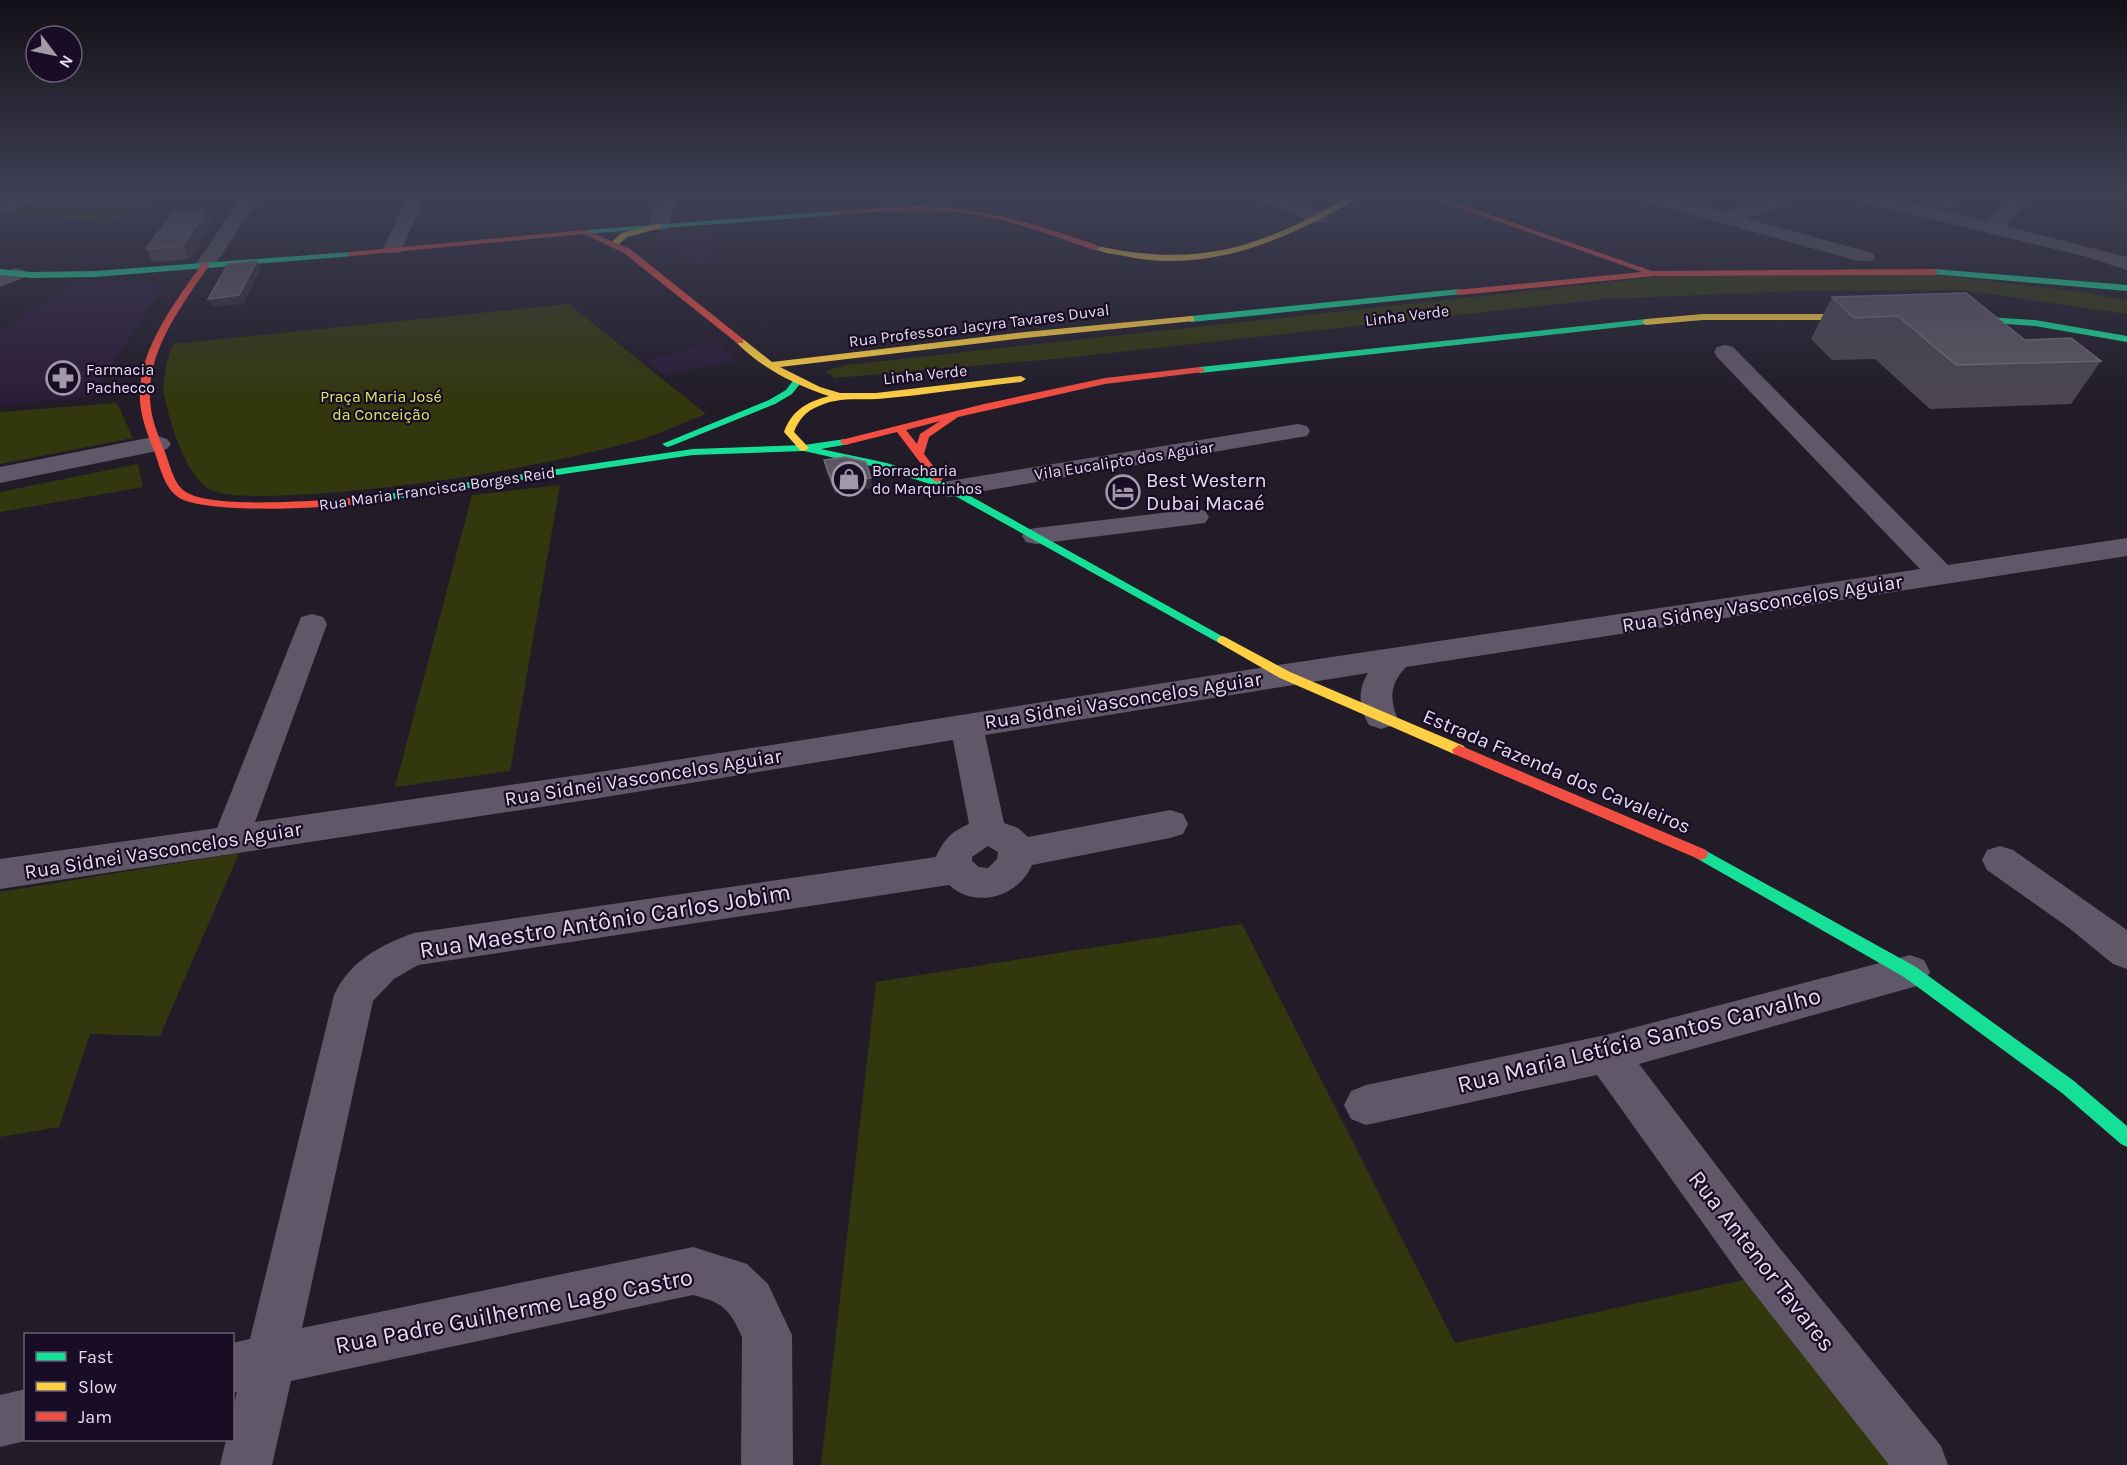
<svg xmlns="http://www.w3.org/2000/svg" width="2127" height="1465" viewBox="0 0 2127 1465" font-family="Karla,sans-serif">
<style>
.built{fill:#2b1d39}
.green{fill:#33370e}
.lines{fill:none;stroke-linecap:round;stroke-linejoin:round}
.street{fill:#605869;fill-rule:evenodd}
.fast{fill:#16e098;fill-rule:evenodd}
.slow{fill:#ffcf43;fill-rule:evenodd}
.jam{fill:#f24e42;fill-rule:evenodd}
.wall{fill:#4b4652}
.shaded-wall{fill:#342f3a}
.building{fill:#5c5662;stroke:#716b78;stroke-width:1.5}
.labels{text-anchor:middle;stroke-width:4.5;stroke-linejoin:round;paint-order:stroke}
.far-street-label{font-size:16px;fill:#e4dced;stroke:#190c25}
.far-poi-label{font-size:16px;fill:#e4dced;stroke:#190c25;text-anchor:start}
.far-park-label{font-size:16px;fill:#dae862;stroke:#190c25}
.poi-label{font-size:20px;fill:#e4dced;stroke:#190c25;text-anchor:start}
.street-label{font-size:20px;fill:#e4dced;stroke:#190c25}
.near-street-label{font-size:24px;fill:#e4dced;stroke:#190c25}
</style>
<rect width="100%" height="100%" fill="#221c29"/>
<path class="built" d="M 711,230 L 716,262 L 696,266 L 655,236 Z
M 78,279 L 165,285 L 91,397 L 0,405 L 0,333 Z
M 716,340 L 737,361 L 663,375 L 647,361 Z"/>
<path class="green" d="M 54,195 L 165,195 L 105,224 L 18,211 Z
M 1940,275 L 2095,294 L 2127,301 L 2127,314 L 1962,290 L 1799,291 L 1604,299 L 1054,359 L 835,378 L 825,371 L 846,365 L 1667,276 Z
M 569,304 L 706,414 C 684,422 662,433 639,440 C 532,469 423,486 313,494 C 290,495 233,499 213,491 C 187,481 168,418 164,393 C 162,376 168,359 173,344 Z
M 117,403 L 133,438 L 0,464 L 0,412 Z
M 138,464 L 143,487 L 0,512 L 0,492 Z
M 560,485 L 510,771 L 395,787 L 472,495 Z
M 239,853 L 160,1036 L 90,1034 L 59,1127 L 0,1137 L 0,892 Z
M 1242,924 L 1455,1343 L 1753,1278 L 1909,1465 L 821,1465 L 876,982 Z"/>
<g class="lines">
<path class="street" d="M 19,195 L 43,195 L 41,199 L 0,216 L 0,203 Z
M 243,195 L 261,195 L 213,268 L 199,268 L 196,264 Z
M 408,195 L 426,195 L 400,253 L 386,253 L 383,249 Z
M 660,195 L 678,195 L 668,226 L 665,230 L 651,230 L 648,226 Z
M 1256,195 L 1280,195 L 1326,214 L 1329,218 L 1326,222 L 1312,222 L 1258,199 Z
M 1634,195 L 1663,195 L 1725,212 L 1771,198 L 1772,195 L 1790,195 L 1786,205 L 1746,218 L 1872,253 L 1875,257 L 1872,261 L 1858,261 L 1636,199 Z
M 1847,195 L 1878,195 L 1988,221 L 2013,195 L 2032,195 L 2006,226 L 2127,257 L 2127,270 L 2087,257 L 1849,199 Z
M 16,268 L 23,270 L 26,274 L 23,278 L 0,287 L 0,273 Z
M 1725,345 L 1733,347 L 1948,565 L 2127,538 L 2127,556 L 1406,667 C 1391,683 1389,697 1397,717 L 1393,725 L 1381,729 L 1369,725 C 1359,707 1357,691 1368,673 L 985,735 L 1004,823 L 1018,828 L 1028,837 L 1170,810 L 1183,814 L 1188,824 L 1183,834 L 1170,838 L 1032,865 C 1019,896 976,910 949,885 L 418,965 L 394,979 L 373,1001 L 302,1328 L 693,1247 L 747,1264 L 768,1284 L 792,1335 L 793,1465 L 741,1465 L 742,1337 C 729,1308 723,1303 693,1295 L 291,1381 L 272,1465 L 220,1465 L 226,1440 L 232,1440 L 232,1412 L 237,1392 L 232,1393 L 232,1343 L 250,1339 L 334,995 C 350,961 380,945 414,933 L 936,857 C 943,840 952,831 969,824 L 953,740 L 593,799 L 0,889 L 0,859 L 217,828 L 301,617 L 312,614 L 323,617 L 327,624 L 255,822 L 593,773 L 1285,664 L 1920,569 L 1717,357 L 1714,352 L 1717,347 ZM 988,846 L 998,852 L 997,859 L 988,868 L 979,867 L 972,861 L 972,857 Z
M 1298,424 L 1307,426 L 1310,431 L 1307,436 L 949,497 L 940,495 L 936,489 L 940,483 L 949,481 Z
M 158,436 L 167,439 L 171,444 L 167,449 L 0,483 L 0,467 Z
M 1195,509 L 1205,511 L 1209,517 L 1205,523 L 1036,544 L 1026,542 L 1022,536 L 1026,530 L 1036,528 Z
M 2000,846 L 2013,850 L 2127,930 L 2127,969 L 2113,964 L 2069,928 L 1987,870 L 1982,860 L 1987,850 Z
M 1910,955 L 1924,960 L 1930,972 L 1924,984 L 1639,1064 L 1774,1241 L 1941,1446 L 1948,1465 L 1889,1465 L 1740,1275 L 1597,1075 L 1366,1125 L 1351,1119 L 1344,1105 L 1351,1091 L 1366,1085 L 1606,1035 Z
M 26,1389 L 26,1440 L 29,1440 L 0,1447 L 0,1395 Z"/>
<path class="fast" d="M 835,211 L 838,211 L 838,215 L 585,234 L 581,232 L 585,230 Z
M 351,252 L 355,254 L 354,256 L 95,277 L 32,278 L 0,275 L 0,269 L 32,272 L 95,271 Z
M 1934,269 L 2127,285 L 2127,291 L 1931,274 L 1930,272 Z
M 1459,289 L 1463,292 L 1462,294 L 1191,322 L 1187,319 L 1191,316 Z
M 1956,315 L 2035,320 L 2127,336 L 2127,342 L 2035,326 L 1953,320 L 1952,318 Z
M 1646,319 L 1649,320 L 1649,324 L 1200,373 L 1195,370 L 1200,367 Z
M 795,378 L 803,380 L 792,394 L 775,404 L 671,446 L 667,447 L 662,444 L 769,400 L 786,390 Z
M 845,439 L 849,440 L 849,444 L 821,449 L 887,463 L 947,483 L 1229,640 L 1227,643 L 1219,643 L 939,487 L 880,468 L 804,451 L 693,455 L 381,501 L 376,498 L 381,495 L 693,449 L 804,445 Z
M 1701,848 L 1916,967 L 2074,1081 L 2127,1126 L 2127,1147 L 2121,1144 L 2062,1093 L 1904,977 L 1696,858 L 1694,854 L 1696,850 Z"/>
<path class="slow" d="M 1351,195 L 1360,195 C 1348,206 1330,213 1316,221 C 1257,251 1190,271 1124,256 C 1114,254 1101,253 1093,248 L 1097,246 C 1202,268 1260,248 1351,195 Z
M 658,224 L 661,224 L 661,228 L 627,237 L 617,246 L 610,244 L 621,233 Z
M 1703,314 L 1866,314 L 1870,317 L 1866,320 L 1703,320 L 1646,325 L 1642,322 L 1646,319 Z
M 1191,316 L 1194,317 L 1194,321 L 1025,338 L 780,367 L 820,387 L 840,393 L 876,393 L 1021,376 L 1026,379 L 1021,382 C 973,387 926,395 878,399 C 857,400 838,397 819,406 C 806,411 799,419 794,432 L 809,448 L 804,451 L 800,450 L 784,432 C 792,410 807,402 829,396 C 796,385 759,367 735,341 L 743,339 L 772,362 L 1025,332 Z
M 1223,636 L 1290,672 L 1464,746 L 1466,750 L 1459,755 L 1454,754 L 1280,678 L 1219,643 L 1217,640 L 1219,637 Z"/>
<path class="jam" d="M 1423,195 L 1434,195 L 1652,271 L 1934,269 L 1938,272 L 1934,275 L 1655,276 L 1459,295 L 1455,292 L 1456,290 L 1642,272 Z
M 913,206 C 968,206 1016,218 1067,235 C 1078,239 1092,242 1101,248 L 1094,250 C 1060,239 1027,225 992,218 C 941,206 887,211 835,215 L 831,213 L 835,211 Z
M 585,230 L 630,249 L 743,339 L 743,343 L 737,343 L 624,253 L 584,234 L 351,256 L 347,254 L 351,252 Z
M 203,262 L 210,264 C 183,304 147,349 150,400 C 151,418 158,436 165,452 C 170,465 174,485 186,492 C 214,511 344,499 381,495 L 386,498 L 385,500 C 350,508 205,516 178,497 C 164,487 160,467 155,453 C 148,436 141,418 140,401 C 137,349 176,302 203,262 Z
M 1200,367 L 1205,370 L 1203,372 L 1105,384 L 958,417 L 929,437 L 924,454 L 943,479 L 938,482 L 934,481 L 897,432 L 845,445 L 840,442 L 841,440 L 984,404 L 1105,378 ZM 940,421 L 920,434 L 917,444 L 906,430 Z
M 1459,745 L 1706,850 L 1708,854 L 1706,858 L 1701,860 L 1696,858 L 1454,754 L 1452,750 Z"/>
</g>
<path class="wall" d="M 1901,195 L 1962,195 L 1951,209 Z
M 206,210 L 212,223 L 190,259 L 153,262 L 146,249 Z
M 1832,297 L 2025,340 L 2101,361 L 2071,404 L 1930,409 L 1875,359 L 1832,360 L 1811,339 Z
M 824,460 L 871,478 L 872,488 L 835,493 L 826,470 Z"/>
<path class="shaded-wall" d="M 1958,195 L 1962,195 L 1951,209 Z
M 206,210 L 212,223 L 190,259 L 183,246 Z
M 257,261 L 261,269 L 243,304 L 212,307 L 208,299 Z
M 871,478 L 872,488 L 835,493 L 833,484 Z"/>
<path class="building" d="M 206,210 L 183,246 L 146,249 L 172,214 Z
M 257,261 L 239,295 L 208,299 L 228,264 Z
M 1966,293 L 2025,340 L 2071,338 L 2101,361 L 1956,365 L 1898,316 L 1854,318 L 1832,297 Z
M 845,457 L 866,462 L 871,478 L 833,484 L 824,460 Z"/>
<linearGradient id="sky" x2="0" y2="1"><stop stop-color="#130f17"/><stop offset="0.49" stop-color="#3e4054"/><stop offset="1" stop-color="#3e4054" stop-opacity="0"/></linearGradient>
<rect width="2127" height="400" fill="url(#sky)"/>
<defs>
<symbol id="pharmacy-ring" viewBox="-11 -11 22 22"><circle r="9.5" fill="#190c25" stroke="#a099a8" stroke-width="1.5"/><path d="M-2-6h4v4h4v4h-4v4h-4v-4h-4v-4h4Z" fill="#a099a8"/></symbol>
<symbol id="shop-ring" viewBox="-11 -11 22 22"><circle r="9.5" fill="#190c25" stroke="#a099a8" stroke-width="1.5"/><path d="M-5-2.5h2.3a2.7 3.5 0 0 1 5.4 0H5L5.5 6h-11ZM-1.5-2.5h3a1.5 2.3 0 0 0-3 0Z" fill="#a099a8"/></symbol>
<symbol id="hotel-ring" viewBox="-11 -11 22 22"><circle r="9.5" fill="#190c25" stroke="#a099a8" stroke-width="1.5"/><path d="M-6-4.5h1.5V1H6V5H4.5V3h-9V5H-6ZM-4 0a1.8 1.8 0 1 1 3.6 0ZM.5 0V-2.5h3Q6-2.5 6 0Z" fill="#a099a8"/></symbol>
</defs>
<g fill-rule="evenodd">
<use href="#pharmacy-ring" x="44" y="359" width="38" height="38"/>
<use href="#shop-ring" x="830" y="460" width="38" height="38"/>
<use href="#hotel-ring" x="1104" y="473" width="38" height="38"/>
</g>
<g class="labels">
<g class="far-street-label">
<text transform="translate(1407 315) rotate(-7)" y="6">Linha Verde</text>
<text transform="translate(979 325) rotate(-7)" y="6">Rua Professora Jacyra Tavares Duval</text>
<text transform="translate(925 374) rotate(-6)" y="6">Linha Verde</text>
<text transform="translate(1124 460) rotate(-9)" y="6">Vila Eucalipto dos Aguiar</text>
<text transform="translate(437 488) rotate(-8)" y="6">Rua Maria Francisca Borges Reid</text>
</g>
<g class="far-poi-label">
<text x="86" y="375">Farmacia<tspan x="86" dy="18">Pachecco</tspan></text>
<text x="872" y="476">Borracharia<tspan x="872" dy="18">do Marquinhos</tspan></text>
</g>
<g class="far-park-label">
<text x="381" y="402">Praça Maria José<tspan x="381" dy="18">da Conceição</tspan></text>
</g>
<g class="poi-label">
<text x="1146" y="487">Best Western<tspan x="1146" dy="23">Dubai Macaé</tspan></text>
</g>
<g class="street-label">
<text transform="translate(1762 603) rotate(-9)" y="7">Rua Sidney Vasconcelos Aguiar</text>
<text transform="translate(1123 700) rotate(-9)" y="7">Rua Sidnei Vasconcelos Aguiar</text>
<text transform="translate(1557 771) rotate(23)" y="7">Estrada Fazenda dos Cavaleiros</text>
<text transform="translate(643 777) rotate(-9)" y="7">Rua Sidnei Vasconcelos Aguiar</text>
<text transform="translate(163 850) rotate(-9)" y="7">Rua Sidnei Vasconcelos Aguiar</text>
</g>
<g class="near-street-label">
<text transform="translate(605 921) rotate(-9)" y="8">Rua Maestro Antônio Carlos Jobim</text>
<text transform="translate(1639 1040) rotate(-14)" y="8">Rua Maria Letícia Santos Carvalho</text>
<text transform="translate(1762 1261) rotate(52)" y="8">Rua Antenor Tavares</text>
<text transform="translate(514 1311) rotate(-11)" y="8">Rua Padre Guilherme Lago Castro</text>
</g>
</g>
<rect x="24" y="1333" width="210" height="108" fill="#190c25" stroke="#6a5f75" stroke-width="1.5"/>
<rect x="36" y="1352" width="30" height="9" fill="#16e098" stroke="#6a5f75" stroke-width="1.5"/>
<text x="78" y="1363" font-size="18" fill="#e4dced">Fast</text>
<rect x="36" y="1382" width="30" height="9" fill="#ffcf43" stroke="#6a5f75" stroke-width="1.5"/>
<text x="78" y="1393" font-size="18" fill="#e4dced">Slow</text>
<rect x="36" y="1412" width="30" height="9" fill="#f24e42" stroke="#6a5f75" stroke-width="1.5"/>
<text x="78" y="1423" font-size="18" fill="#e4dced">Jam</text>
<g transform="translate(54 54) rotate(122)"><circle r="28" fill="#190c25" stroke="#6a5f75" stroke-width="1.5"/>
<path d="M0-4.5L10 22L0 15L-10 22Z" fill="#a099a8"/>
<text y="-9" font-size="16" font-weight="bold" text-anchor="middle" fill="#e4dced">N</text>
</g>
</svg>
